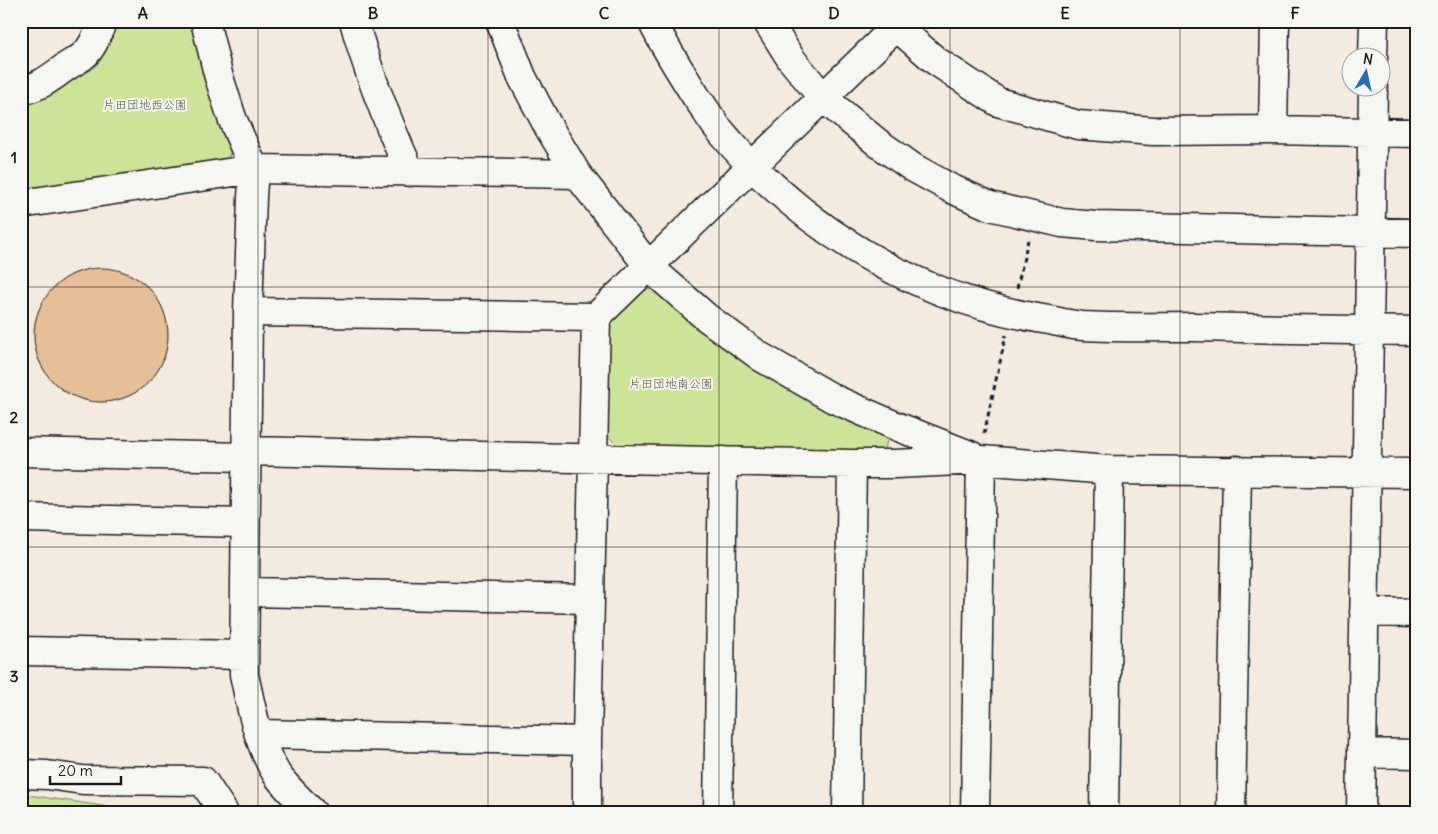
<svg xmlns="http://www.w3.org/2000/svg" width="1438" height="834" viewBox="0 0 1438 834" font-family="Delius,'Klee One',sans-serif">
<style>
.green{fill:#cce398;stroke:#74805a}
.building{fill:#e7bf97;stroke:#1c1c1c}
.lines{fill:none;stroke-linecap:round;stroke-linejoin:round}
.minor-casing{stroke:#1c1c1c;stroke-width:31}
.path{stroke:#1c1c1c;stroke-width:3;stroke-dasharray:5 4;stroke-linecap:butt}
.minor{stroke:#f6f6f2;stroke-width:28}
.grid{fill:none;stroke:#1c1c1c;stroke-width:1;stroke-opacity:0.55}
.labels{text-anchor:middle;stroke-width:4;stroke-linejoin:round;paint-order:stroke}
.park-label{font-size:12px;fill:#515841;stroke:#f6f6f2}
.neatline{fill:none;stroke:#1c1c1c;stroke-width:2}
.grid-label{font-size:16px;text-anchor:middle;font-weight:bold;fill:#1c1c1c}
</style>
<rect width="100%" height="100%" fill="#f3ebe0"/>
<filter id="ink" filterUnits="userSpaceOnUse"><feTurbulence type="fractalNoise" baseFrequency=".02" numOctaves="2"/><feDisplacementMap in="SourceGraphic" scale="10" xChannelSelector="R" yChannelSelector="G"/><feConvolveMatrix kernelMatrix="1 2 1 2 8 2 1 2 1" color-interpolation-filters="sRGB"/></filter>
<g filter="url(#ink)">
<path class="green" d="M 110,21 L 193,21 L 232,146 L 227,163 L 21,193 L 21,98 Z
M 643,289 L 661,290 L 884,433 L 887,439 L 885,451 L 878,453 L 620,448 L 606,434 L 608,324 Z
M 21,794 L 117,808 L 120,813 L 21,813 Z"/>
<path class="building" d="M34 335a67 67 0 1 1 134 0a67 67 0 1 1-134 0Z"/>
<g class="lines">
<defs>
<path id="minor" d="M 205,21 L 218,74 L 232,118 L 254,169 L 252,197 L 248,312 L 244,674 C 251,708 258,743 276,773 C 285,787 301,801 313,813
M 354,21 C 368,73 388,123 410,172
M 500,21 L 522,77 L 549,128 L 577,174 L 649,267 L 706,317 L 761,357 L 834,399 L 896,426 L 972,456
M 652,21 C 665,48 681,73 697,98 C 704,107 710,118 717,127 C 800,228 914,298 1043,319 C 1056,321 1070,325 1083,326 C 1120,328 1157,327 1194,327 C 1268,329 1343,330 1417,331
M 767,21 L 791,59 L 823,98 L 878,143 L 912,167 L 950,188 L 990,206 L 1062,223 L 1096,226 L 1417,233
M 890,21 L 936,61 L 998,102 L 1078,125 L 1153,131 L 1273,130 L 1417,133
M 1373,58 L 1374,21
M 21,91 C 42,85 46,81 63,69 C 69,64 77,61 83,56 C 92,49 99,32 102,21
M 1273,130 L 1275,21
M 21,204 L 254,169 L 577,174
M 248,312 L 596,317
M 246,451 L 852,464 L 895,464 L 981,460 L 1109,470 L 1417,473
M 21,452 L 246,457
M 21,518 L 245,523
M 245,592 L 590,599
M 1364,612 L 1417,613
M 21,651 L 244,655
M 260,734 L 587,741
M 1362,753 L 1417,754
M 21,774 L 47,775 L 83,780 L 203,781 L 224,813
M 587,813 L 587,741 L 596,317 L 902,21
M 718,813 L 723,461
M 847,813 L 852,464
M 975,813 L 981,460
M 1104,813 L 1109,470
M 1231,813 L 1237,470
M 1361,813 L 1373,88"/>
</defs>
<use href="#minor" class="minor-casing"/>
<path class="path" d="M 1017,288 L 1028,240
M 984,434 L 1006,335"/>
<use href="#minor" class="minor"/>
</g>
</g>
<path class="grid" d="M 258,21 L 258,813M 488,21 L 488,813M 719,21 L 719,813M 950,21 L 950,813M 1180,21 L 1180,813M 21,287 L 1417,287M 21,547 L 1417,547"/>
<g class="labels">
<g class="park-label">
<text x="145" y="109">片田団地西公園</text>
<text x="671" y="388">片田団地南公園</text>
</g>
</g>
<rect width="1438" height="834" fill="none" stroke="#f6f6f2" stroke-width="55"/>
<g transform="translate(1366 72) rotate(9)"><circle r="24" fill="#f6f6f2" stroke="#9f9f9c"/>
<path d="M0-4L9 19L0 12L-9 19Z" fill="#1f6fb2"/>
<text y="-8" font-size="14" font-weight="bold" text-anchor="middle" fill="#1c1c1c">N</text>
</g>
<path d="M50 776v8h71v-8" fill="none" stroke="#1c1c1c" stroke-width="2.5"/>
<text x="58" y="776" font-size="15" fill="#1c1c1c" stroke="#f6f6f2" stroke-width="4" paint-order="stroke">20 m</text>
<rect x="28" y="28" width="1382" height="778" class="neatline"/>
<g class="grid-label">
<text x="143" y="19">A</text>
<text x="373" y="19">B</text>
<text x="604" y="19">C</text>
<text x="834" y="19">D</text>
<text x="1065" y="19">E</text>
<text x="1295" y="19">F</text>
<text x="14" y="163">1</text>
<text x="14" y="423">2</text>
<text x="14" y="682">3</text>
</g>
</svg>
